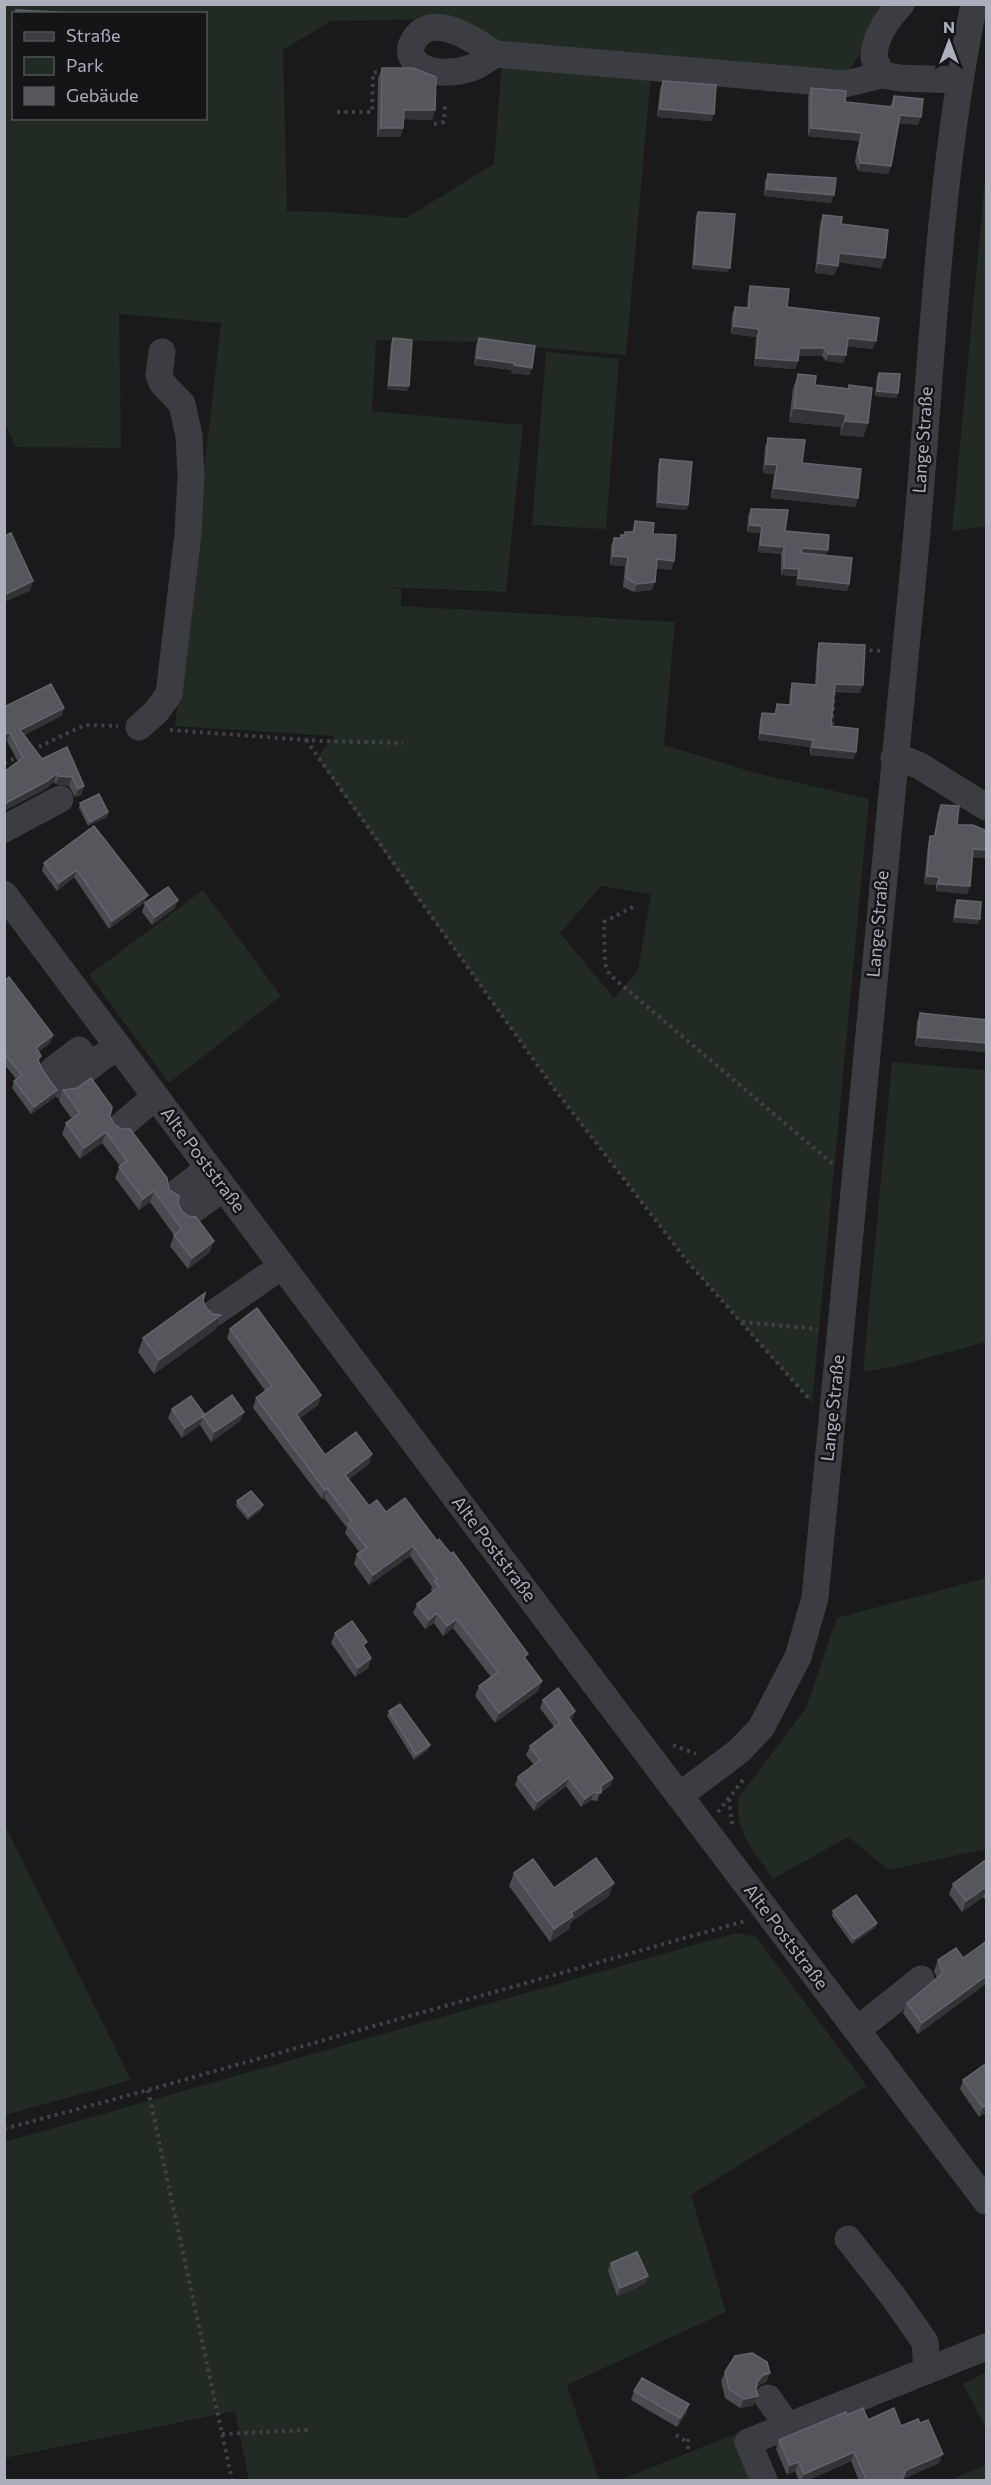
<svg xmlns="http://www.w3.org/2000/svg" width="991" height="2485" viewBox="0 0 991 2485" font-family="Commissioner,sans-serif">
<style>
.green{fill:#212a23;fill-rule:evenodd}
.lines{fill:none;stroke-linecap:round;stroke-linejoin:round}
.path{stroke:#404248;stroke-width:4;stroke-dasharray:3 4.5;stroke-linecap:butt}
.minor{stroke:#3c3d43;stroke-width:27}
.wall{fill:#4b4c51}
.shaded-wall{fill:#333437}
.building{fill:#56575d;stroke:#63656c;stroke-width:1.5}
.labels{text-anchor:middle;stroke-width:5;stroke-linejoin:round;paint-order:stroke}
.street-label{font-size:18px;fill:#acb0bc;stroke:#151517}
</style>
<rect width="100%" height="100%" fill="#1a1a1c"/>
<path class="green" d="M 5,5 L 893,5 L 843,79 L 506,45 L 438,19 L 331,21 L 283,50 L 287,211 L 329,212 L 406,218 L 494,164 L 502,61 L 651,74 L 626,355 L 476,342 L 376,340 L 372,411 L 523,425 L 506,592 L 383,587 L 401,589 L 401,606 L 675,622 L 664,745 L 756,773 L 869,799 L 812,1403 L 687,1261 L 553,1087 L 317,758 L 334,736 L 175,726 L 221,323 L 119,314 L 121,448 L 16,447 L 5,424 ZM 14,14 L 206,14 L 206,118 L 14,118 ZM 601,886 L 651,894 L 638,970 L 614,998 L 560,933 Z
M 986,169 L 986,526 L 952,531 Z
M 546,352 L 619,359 L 606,529 L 532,525 Z
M 203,890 L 281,996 L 169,1083 L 89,975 Z
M 892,1062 L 986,1070 L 986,1342 L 897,1366 L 863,1372 Z
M 986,1578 L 986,1849 L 889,1870 L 848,1837 L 773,1879 C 756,1854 732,1829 739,1797 L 806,1708 L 837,1618 Z
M 4,1824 L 131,2080 L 5,2115 L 4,2115 Z
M 736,1933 L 756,1937 L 867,2086 L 691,2195 L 726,2312 L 567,2385 L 599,2480 L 249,2480 L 235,2411 L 5,2458 L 5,2142 Z
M 986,2372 L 986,2429 L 963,2384 Z
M 745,2430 L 764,2480 L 620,2480 Z
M 986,2465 L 986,2480 L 950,2480 Z"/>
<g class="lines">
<path class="path" d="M 337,112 L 372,112 L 373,73 L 383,71
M 434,124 L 444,122 L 445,103
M 862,650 L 882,651
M 832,725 L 834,691 L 832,690
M 170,730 L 321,741 L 403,743
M 306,740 L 553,1087 L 687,1261 L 810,1400
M 32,750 L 85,725 L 118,726
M 4,763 L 20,756
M 633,907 L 604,922 L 605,964 L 610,975 L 834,1165
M 742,1322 L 818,1329
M 673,1745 L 696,1754
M 729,1799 L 732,1824
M 718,1812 L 743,1780
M 148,2090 L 232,2480
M 4,2129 L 148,2090 L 745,1921
M 222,2434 L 310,2430
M 676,2435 L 687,2442
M 688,2449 L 687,2442 L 691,2436"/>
<path class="minor" d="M 901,4 C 888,18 874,37 874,57 C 875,63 880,69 882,75 L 900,78 L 959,80
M 495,54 C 476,41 432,10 414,40 C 411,45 409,51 412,57 C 422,76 454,74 471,68 C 480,65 487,59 495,54 L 845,84 L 882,75
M 139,727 L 156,712 L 169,694 L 188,534 L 191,476 L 189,436 L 182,404 L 162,383 L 159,375 L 162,352
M 894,758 L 908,761 L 920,766 L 986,807
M 4,829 L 60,799
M 4,894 L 595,1684 L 986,2201
M 91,1066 L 79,1050 L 53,1070 L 64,1086 L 117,1046
M 122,1125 L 155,1097
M 178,1192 L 209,1168
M 190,1212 L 223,1188
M 214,1313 L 282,1266
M 679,1796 L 739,1751 L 761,1728 L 798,1657 L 815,1598 C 848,1253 881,909 914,564 C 932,377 936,189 974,4
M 857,2030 L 921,1979
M 848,2239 L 892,2295 L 925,2342 L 927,2371
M 768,2398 L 788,2426
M 764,2480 L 748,2442 L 986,2347"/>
</g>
<path class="wall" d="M 14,16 L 14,37 L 11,37 L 12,19 Z
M 382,68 L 435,110 L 432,120 L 403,119 L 403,128 L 400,137 L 377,137 L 378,78 Z
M 663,81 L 714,114 L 711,121 L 657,117 L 660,89 Z
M 811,88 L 845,102 L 890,107 L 894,96 L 918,125 L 899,123 L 891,166 L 888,174 L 858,171 L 855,161 L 859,141 L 808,136 L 808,97 Z
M 768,174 L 831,203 L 764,196 L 765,181 Z
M 698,212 L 728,272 L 692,269 L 696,216 Z
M 823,215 L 841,224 L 881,268 L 838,262 L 834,275 L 815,273 L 820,224 Z
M 750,286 L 787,307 L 873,349 L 847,346 L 843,363 L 826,361 L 822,356 L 799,356 L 795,369 L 754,366 L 756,337 L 731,334 L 732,315 L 735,307 L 747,308 L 748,294 Z
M 393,338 L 407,391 L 387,389 L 391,343 Z
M 479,338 L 530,375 L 511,373 L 512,370 L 474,365 L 476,345 Z
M 879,373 L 897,398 L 875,396 L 877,377 Z
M 798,374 L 815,385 L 848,388 L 849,385 L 868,423 L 863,437 L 840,435 L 841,427 L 789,422 L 793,388 Z
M 768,438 L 802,463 L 858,498 L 855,507 L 771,498 L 774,474 L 763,473 L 765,447 Z
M 660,459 L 688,505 L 686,510 L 656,507 L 658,464 Z
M 751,509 L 826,555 L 849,584 L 847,591 L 796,585 L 797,576 L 781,575 L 781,554 L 758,552 L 760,533 L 747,532 L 748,516 Z
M 635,521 L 653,534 L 674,561 L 671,570 L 656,568 L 652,590 L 634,592 L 623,587 L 625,566 L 610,565 L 611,546 L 614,538 L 620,538 L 621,535 L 624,535 L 625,532 L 632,532 Z
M 819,643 L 860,693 L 834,692 L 831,726 L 854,759 L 810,755 L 810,747 L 758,740 L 760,720 L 762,713 L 774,714 L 777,704 L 789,704 L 790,691 L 792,683 L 815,685 L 817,651 Z
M 4,707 L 64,708 L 61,716 L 24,735 L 42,759 L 67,747 L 84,786 L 81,795 L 75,797 L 69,786 L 56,784 L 54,782 L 44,790 L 18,762 L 7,741 L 4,741 Z
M 80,803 L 108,812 L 107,817 L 88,826 L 79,808 Z
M 941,805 L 957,825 L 987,831 L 987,858 L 973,857 L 970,886 L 967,894 L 936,891 L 936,885 L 924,884 L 928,844 L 930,836 L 934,836 L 938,812 Z
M 94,826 L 145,902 L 109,929 L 74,877 L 57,891 L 42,871 L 44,863 Z
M 957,900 L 978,924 L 953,922 L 955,905 Z
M 145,903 L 175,908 L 152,925 L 142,912 Z
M 4,980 L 53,1035 L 50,1043 L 38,1052 L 39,1062 L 43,1071 L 57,1090 L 54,1098 L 31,1114 L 12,1088 L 14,1081 L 16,1079 L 4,1064 Z
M 920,1013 L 987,1020 L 987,1052 L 915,1046 L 917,1022 Z
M 63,1090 L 110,1116 L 114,1124 L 169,1190 L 178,1203 L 182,1211 L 210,1252 L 188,1269 L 170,1246 L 174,1235 L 150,1202 L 139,1210 L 115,1178 L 120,1166 L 102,1143 L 80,1159 L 62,1134 L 66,1123 L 72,1119 L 59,1101 Z
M 203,1301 L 206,1308 L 213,1314 L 221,1315 L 216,1329 L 154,1374 L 138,1352 L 143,1338 Z
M 230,1329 L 321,1395 L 318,1405 L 299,1419 L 325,1455 L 369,1464 L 349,1479 L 369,1506 L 386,1512 L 526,1660 L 542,1681 L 538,1691 L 495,1723 L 475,1696 L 479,1686 L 491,1677 L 453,1628 L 443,1636 L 434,1623 L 425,1629 L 413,1613 L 417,1604 L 432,1592 L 431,1590 L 432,1587 L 410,1556 L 369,1585 L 354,1564 L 357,1554 L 360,1553 L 345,1533 L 347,1528 L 324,1498 L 322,1499 L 253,1408 L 256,1398 L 266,1392 L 227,1338 Z
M 172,1409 L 205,1415 L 244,1412 L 240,1421 L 211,1442 L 200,1425 L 182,1438 L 168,1418 Z
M 237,1501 L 261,1510 L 248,1520 L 236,1506 Z
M 335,1633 L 364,1648 L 371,1658 L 368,1668 L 355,1677 L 331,1643 Z
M 543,1700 L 575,1711 L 572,1720 L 571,1721 L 613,1778 L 610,1786 L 600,1793 L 597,1801 L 591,1800 L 581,1807 L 566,1786 L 534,1811 L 515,1785 L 518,1777 L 534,1765 L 526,1755 L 530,1746 L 554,1727 L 540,1708 Z
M 389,1711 L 428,1750 L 414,1760 L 387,1716 Z
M 987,1859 L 987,1902 L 983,1897 L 962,1912 L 949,1894 L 953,1884 Z
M 514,1873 L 554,1888 L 609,1896 L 571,1922 L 569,1929 L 550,1942 L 509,1886 Z
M 833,1911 L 877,1923 L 875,1928 L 852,1944 L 832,1916 Z
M 987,1941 L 987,1983 L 918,2034 L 903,2013 L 907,2003 L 937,1978 L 934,1971 L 938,1960 L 963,1958 Z
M 987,2063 L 987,2112 L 979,2117 L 960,2089 L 963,2080 Z
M 611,2263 L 648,2276 L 645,2284 L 617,2296 L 608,2271 Z
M 725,2372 L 770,2373 L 766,2382 L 759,2385 L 756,2389 L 754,2405 L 740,2408 L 725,2398 L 721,2381 Z
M 634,2391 L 689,2404 L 686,2414 L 677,2427 L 631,2400 Z
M 847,2415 L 901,2426 L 939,2463 L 903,2479 L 902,2481 L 859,2481 L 851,2461 L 806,2481 L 799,2481 L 795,2471 L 787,2475 L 776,2449 L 779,2440 Z"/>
<path class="shaded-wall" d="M 660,109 L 714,114 L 711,121 L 657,117 Z
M 404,110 L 435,110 L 432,120 L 400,119 Z
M 900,115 L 921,117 L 918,125 L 897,123 Z
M 381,128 L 403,128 L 400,137 L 377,137 Z
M 811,128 L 862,133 L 859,141 L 808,136 Z
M 861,163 L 891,166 L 888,174 L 858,171 Z
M 767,189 L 834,195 L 831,203 L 764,196 Z
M 839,253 L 885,258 L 881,268 L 836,262 Z
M 818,263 L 838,266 L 834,275 L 815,273 Z
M 694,264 L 730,268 L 728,272 L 692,269 Z
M 734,326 L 759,329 L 756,337 L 731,334 Z
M 848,338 L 876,341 L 873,349 L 845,346 Z
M 799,348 L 824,348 L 822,356 L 796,356 Z
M 829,354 L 846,355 L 843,363 L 826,361 Z
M 477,358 L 514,363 L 512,370 L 474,365 Z
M 756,358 L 798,361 L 795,369 L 754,366 Z
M 514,365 L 532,368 L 530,375 L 511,373 Z
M 389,385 L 409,386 L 407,391 L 387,389 Z
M 877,391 L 898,393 L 897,398 L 875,396 Z
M 794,408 L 846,414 L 841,427 L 789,422 Z
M 845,421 L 868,423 L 863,437 L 840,435 Z
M 766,464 L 777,465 L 774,474 L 763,473 Z
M 774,488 L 858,498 L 855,507 L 771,498 Z
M 658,502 L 688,505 L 686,510 L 656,507 Z
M 750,525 L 762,526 L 760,533 L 747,532 Z
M 760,545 L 784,547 L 781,554 L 758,552 Z
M 802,548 L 828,550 L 825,557 L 799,555 Z
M 613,556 L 628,557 L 625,566 L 610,565 Z
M 657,559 L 674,561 L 671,570 L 654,568 Z
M 784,568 L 799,569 L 797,576 L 781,575 Z
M 798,578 L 849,584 L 847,591 L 796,585 Z
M 33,581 L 30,591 L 4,602 L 4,595 Z
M 655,582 L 652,590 L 634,592 L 637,584 Z
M 835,684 L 863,685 L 860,693 L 832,691 Z
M 64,708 L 61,716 L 17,739 L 20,730 Z
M 4,733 L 10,733 L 7,741 L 4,741 Z
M 760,733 L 813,740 L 810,747 L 758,740 Z
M 812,747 L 856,752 L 854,759 L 810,755 Z
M 57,773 L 54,782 L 44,790 L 4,811 L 4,804 Z
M 59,776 L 72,777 L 69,786 L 56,784 Z
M 84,786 L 81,795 L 75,797 L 78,789 Z
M 108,812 L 107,817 L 88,826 L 90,822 Z
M 973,849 L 987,850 L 987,858 L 970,856 Z
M 77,870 L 74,877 L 57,891 L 59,883 Z
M 927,876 L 939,877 L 936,885 L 924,884 Z
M 938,884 L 970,886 L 967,894 L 936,891 Z
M 148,895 L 145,902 L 109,929 L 112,921 Z
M 178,900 L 175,908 L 152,925 L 155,917 Z
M 955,917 L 980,919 L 978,924 L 953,922 Z
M 53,1035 L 50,1043 L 33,1055 L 36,1048 Z
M 918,1037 L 987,1043 L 987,1052 L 915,1046 Z
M 57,1090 L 54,1098 L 31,1114 L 34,1107 Z
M 106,1132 L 102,1143 L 80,1159 L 84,1148 Z
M 154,1191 L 150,1202 L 139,1210 L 143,1199 Z
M 214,1241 L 210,1252 L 188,1269 L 192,1258 Z
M 221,1315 L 216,1329 L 154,1374 L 159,1360 Z
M 321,1395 L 318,1405 L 292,1424 L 296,1414 Z
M 244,1412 L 240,1421 L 211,1442 L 214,1432 Z
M 203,1416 L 200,1425 L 182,1438 L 185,1428 Z
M 372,1454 L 369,1464 L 342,1484 L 345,1475 Z
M 327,1488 L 324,1498 L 322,1499 L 325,1490 Z
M 263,1505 L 261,1510 L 248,1520 L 249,1516 Z
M 413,1546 L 410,1556 L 369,1585 L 373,1575 Z
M 437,1613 L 434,1623 L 425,1629 L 429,1620 Z
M 457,1619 L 453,1628 L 443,1636 L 447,1626 Z
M 371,1658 L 368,1668 L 355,1677 L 358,1668 Z
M 542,1681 L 538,1691 L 495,1723 L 499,1713 Z
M 575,1711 L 572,1720 L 565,1725 L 568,1717 Z
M 430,1745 L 428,1750 L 414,1760 L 416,1755 Z
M 569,1778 L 566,1786 L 534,1811 L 537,1802 Z
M 613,1778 L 610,1786 L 600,1793 L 601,1786 Z
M 594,1792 L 591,1800 L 581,1807 L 585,1799 Z
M 614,1883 L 609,1896 L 571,1922 L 569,1929 L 550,1942 L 554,1929 L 571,1913 Z
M 987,1886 L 983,1897 L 962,1912 L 966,1901 Z
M 877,1923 L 875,1928 L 852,1944 L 854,1939 Z
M 987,1975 L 987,1983 L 918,2034 L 922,2023 Z
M 987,2105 L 987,2112 L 979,2117 L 983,2107 Z
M 648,2276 L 645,2284 L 617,2296 L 620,2288 Z
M 770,2373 L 766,2382 L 759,2385 L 754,2391 L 757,2382 L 763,2375 Z
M 758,2396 L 754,2405 L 740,2408 L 744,2399 Z
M 689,2404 L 686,2414 L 677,2427 L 680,2418 Z
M 854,2452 L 851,2461 L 806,2481 L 801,2481 L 804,2474 Z
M 943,2454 L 939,2463 L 903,2479 L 906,2470 Z
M 799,2462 L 795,2471 L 787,2475 L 790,2465 Z"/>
<path class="building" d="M 16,10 L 58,12 L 58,14 L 15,14 Z
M 382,68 L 413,68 L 436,77 L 435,110 L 404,110 L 403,128 L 381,128 Z
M 663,81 L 716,85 L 714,114 L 660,109 Z
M 811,88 L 846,91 L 845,102 L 893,107 L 894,96 L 923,99 L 921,117 L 900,115 L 891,166 L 861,163 L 858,153 L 862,133 L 811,128 Z
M 768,174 L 836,178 L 834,195 L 767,189 Z
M 698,212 L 735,214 L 730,268 L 694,264 Z
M 823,215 L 842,217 L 841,224 L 888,230 L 885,258 L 839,253 L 838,266 L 818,263 Z
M 750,286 L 789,289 L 787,307 L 879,318 L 876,341 L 848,338 L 846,355 L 829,354 L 824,348 L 799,348 L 798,361 L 756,358 L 759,329 L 734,326 L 735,307 L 749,308 Z
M 393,338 L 412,340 L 409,386 L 389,385 Z
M 479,338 L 535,346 L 532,368 L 514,365 L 514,363 L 477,358 Z
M 879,373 L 900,374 L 898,393 L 877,391 Z
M 798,374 L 816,376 L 815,385 L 849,389 L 849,385 L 872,388 L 868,423 L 845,421 L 846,414 L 794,408 Z
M 768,438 L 805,440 L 802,463 L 861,469 L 858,498 L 774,488 L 777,465 L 766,464 Z
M 660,459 L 692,462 L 688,505 L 658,502 Z
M 751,509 L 788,510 L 785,531 L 829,535 L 828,550 L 802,548 L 801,553 L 852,558 L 849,584 L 798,578 L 799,569 L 784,568 L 784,547 L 760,545 L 762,526 L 750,525 Z
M 635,521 L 654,523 L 653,534 L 676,535 L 674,561 L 657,559 L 655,582 L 637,584 L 626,578 L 628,557 L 613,556 L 614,538 L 621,538 L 621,535 L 625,535 L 625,532 L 634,532 Z
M 11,533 L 33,581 L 4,595 L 4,536 Z
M 819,643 L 865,645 L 863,685 L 835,684 L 831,726 L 858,729 L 856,752 L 812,747 L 813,740 L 760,733 L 762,713 L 776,714 L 777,704 L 791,705 L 792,683 L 817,685 Z
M 51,684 L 64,708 L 20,730 L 42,759 L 67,747 L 84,786 L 78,789 L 72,777 L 59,776 L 57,773 L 47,781 L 4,804 L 4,772 L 23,758 L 10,733 L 4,733 L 4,707 Z
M 99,794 L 108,812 L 90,822 L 80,803 Z
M 941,805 L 959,806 L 957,825 L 973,825 L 987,831 L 987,850 L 973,849 L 970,886 L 938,884 L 939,877 L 927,876 L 930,836 L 935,836 Z
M 94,826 L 148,895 L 112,921 L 77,870 L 59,883 L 44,863 Z
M 168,887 L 178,900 L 155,917 L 145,903 Z
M 957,900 L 981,902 L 980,919 L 955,917 Z
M 9,977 L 53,1035 L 36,1048 L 41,1056 L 38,1060 L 43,1071 L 57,1090 L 34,1107 L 14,1081 L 22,1075 L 4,1053 L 4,980 L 5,980 Z
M 920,1013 L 987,1020 L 987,1043 L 918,1037 Z
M 91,1078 L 112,1107 L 110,1116 L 114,1124 L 121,1129 L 130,1129 L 167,1178 L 169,1190 L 179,1196 L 178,1203 L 182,1211 L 188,1216 L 196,1217 L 214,1241 L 192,1258 L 174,1235 L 182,1229 L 154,1191 L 143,1199 L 119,1167 L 127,1161 L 106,1132 L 84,1148 L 66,1123 L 80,1113 L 63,1090 L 77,1088 Z
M 205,1293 L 203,1301 L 206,1308 L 213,1314 L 221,1315 L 159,1360 L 143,1338 Z
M 257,1308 L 321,1395 L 296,1414 L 325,1455 L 356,1432 L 372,1454 L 345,1475 L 369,1506 L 377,1500 L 386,1512 L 405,1498 L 437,1541 L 439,1539 L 451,1554 L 453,1552 L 528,1654 L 524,1657 L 542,1681 L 499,1713 L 479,1686 L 498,1672 L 457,1619 L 447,1626 L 437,1613 L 429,1620 L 417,1604 L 439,1587 L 434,1581 L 437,1579 L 413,1546 L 373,1575 L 357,1554 L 367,1548 L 348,1524 L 352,1521 L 327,1488 L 325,1490 L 256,1398 L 272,1386 L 230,1329 Z
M 232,1395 L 244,1412 L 214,1432 L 203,1416 Z
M 191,1396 L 205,1415 L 185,1428 L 172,1409 Z
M 251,1491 L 263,1505 L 249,1516 L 237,1501 Z
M 352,1621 L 367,1642 L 363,1645 L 371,1658 L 358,1668 L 335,1633 Z
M 558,1688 L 575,1711 L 568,1717 L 613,1778 L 601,1786 L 601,1793 L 594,1792 L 585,1799 L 569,1778 L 537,1802 L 518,1777 L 540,1760 L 530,1746 L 560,1723 L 543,1700 Z
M 400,1704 L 430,1745 L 416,1755 L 389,1711 Z
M 596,1858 L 614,1883 L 571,1913 L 573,1916 L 554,1929 L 514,1873 L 533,1859 L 554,1888 Z
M 987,1859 L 987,1886 L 966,1901 L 953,1884 Z
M 856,1895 L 877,1923 L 854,1939 L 833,1911 Z
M 987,1941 L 987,1975 L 922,2023 L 907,2003 L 943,1973 L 938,1960 L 956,1948 L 963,1958 Z
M 987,2063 L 987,2105 L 983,2107 L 963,2080 Z
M 637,2252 L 648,2276 L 620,2288 L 611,2263 Z
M 752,2353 L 767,2362 L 770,2373 L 763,2375 L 757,2382 L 756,2390 L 758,2396 L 744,2399 L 729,2389 L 725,2372 L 735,2356 Z
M 642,2378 L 689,2404 L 680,2418 L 634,2391 Z
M 863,2408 L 868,2420 L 894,2408 L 901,2426 L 918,2419 L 920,2423 L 928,2420 L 943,2454 L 906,2470 L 903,2478 L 896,2481 L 867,2481 L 854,2452 L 804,2474 L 799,2462 L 790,2465 L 779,2440 L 846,2412 L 847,2415 Z"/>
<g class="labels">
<g class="street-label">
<text transform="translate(923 440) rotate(-86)" y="6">Lange Straße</text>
<text transform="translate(878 924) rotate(-85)" y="6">Lange Straße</text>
<text transform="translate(203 1160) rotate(53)" y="6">Alte Poststraße</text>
<text transform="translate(833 1408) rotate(-84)" y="6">Lange Straße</text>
<text transform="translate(494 1549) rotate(53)" y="6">Alte Poststraße</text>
<text transform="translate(786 1937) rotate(53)" y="6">Alte Poststraße</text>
</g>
</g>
<rect width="991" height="2485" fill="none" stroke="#acb0bc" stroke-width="12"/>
<rect x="12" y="12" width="195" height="108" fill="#151517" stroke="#515359" stroke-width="1.5"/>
<rect x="24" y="32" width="30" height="9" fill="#3c3d43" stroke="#515359" stroke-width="1.5"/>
<text x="66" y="42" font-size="18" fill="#acb0bc">Straße</text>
<rect x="24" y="57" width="30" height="18" fill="#212a23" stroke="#515359" stroke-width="1.5"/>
<text x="66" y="72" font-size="18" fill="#acb0bc">Park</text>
<rect x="24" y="87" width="30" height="18" fill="#56575d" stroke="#515359" stroke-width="1.5"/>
<text x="66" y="102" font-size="18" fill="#acb0bc">Gebäude</text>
<g transform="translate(949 42)" stroke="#151517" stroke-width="4.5" paint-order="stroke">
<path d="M0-4.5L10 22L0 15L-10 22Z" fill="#acb0bc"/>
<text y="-9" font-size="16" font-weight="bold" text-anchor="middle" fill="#acb0bc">N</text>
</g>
</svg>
